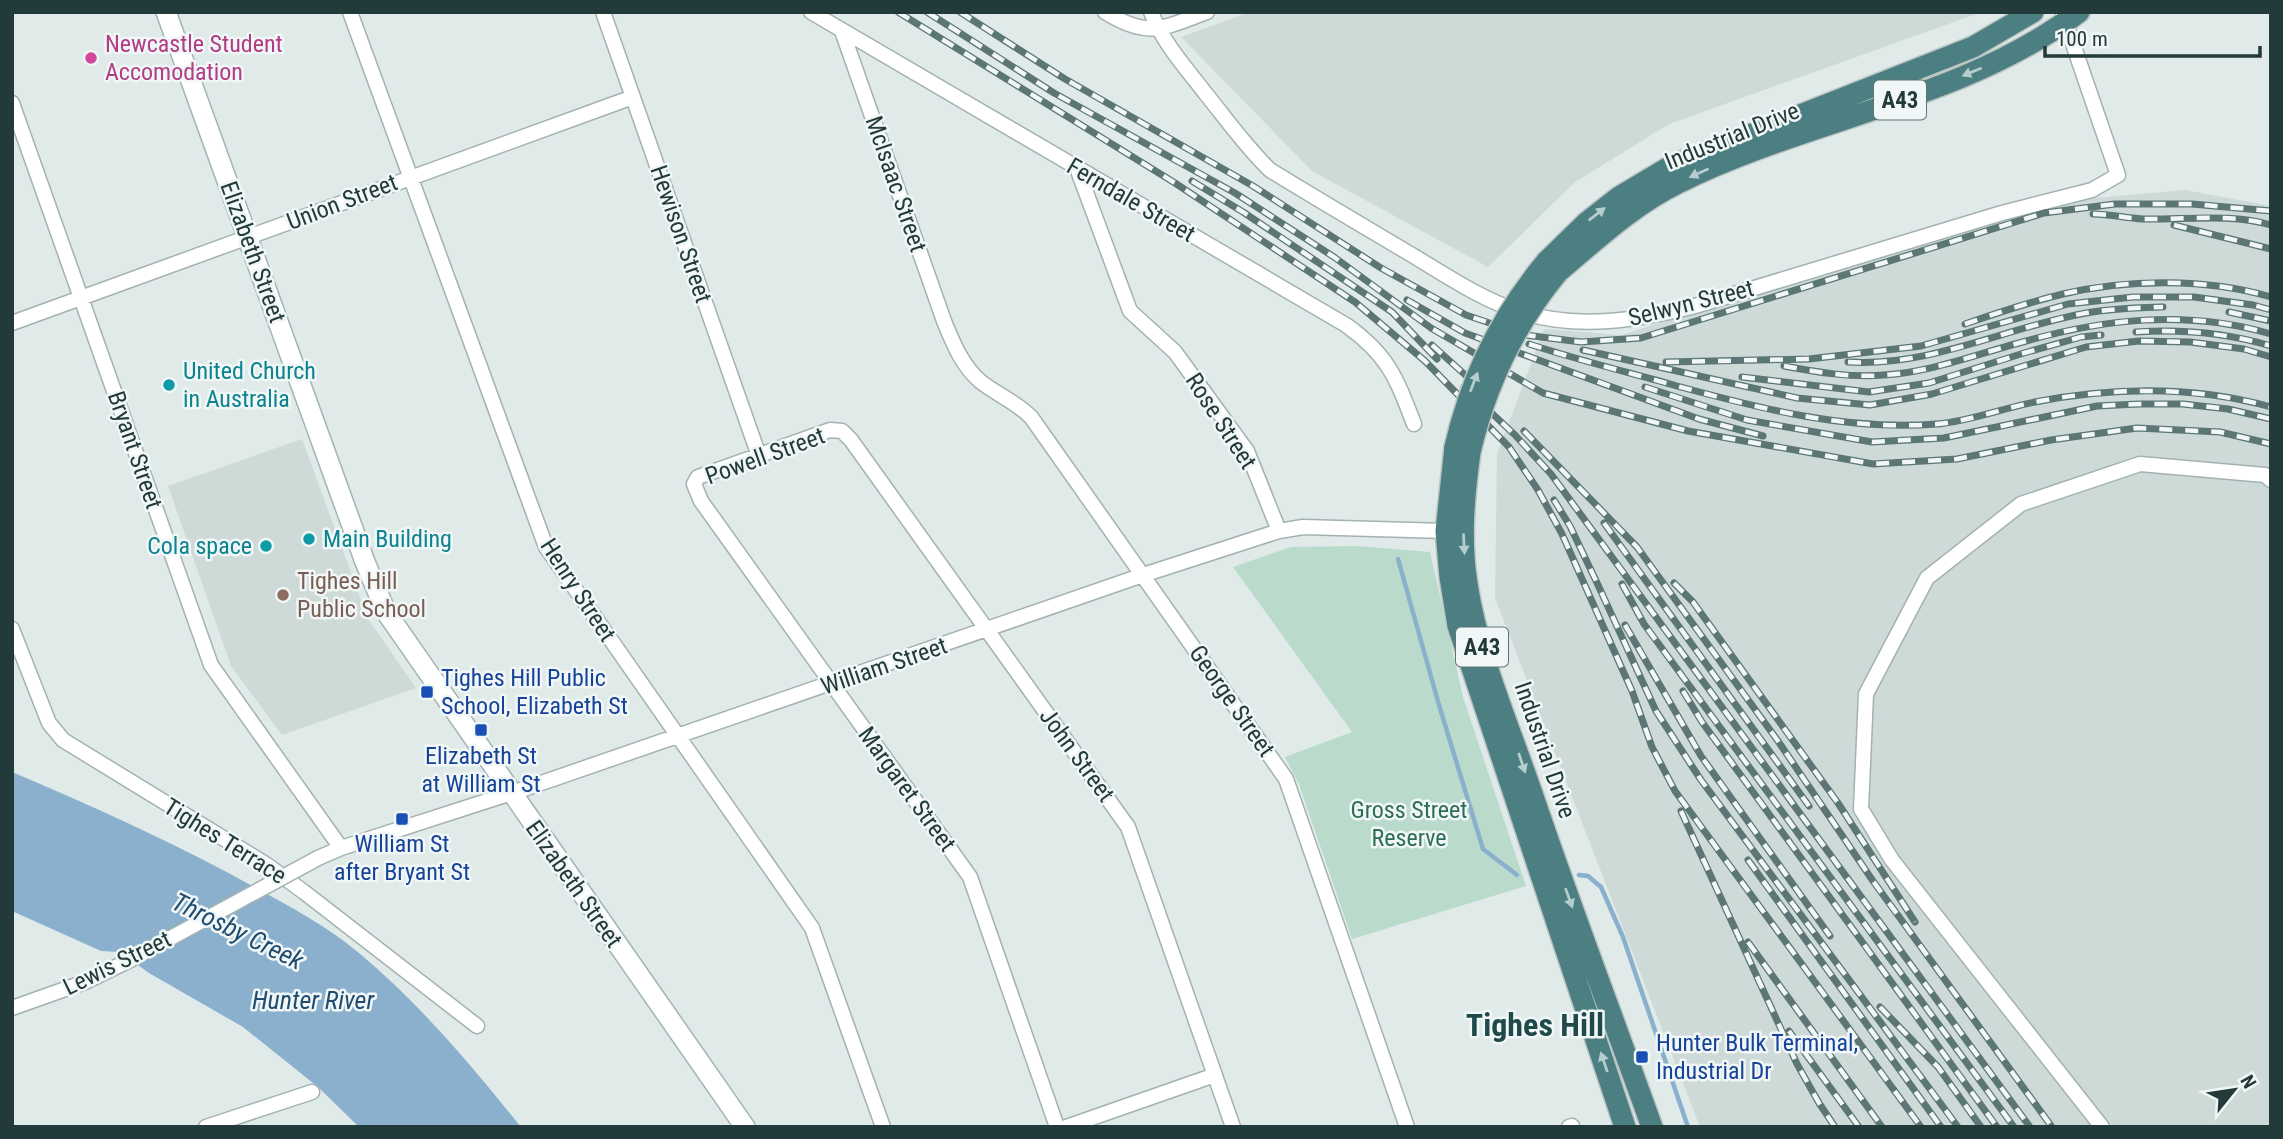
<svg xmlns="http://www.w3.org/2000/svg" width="2283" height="1139" viewBox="0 0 2283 1139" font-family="'Roboto Condensed',sans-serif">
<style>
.built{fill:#cedad8}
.green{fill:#badbcc}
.water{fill:#8ab0cd}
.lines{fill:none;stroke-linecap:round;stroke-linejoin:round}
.stream{stroke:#8ab0cd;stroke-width:4.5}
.minor-casing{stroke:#a3b2b1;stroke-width:17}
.secondary-casing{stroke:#a0b5b3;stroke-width:22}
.trunk-casing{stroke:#bdc4c4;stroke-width:24}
.minor{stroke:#fff;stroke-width:14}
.secondary{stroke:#fff;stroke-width:19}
.trunk{stroke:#4b7f81;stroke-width:21}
.rail-casing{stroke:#5c7575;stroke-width:7}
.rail{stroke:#f0f7f6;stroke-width:4.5;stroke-dasharray:13;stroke-linecap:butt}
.minor-bridge-casing{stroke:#a3b2b1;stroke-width:17;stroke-linecap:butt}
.trunk-bridge-casing{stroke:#bdc4c4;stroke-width:24;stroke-linecap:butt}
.minor-bridge{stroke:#fff;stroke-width:14}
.trunk-bridge{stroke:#4b7f81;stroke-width:21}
.oneway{fill:#b6cdcd}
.hotel-dot{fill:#d1479c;stroke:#f0f7f6;stroke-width:2.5}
.culture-dot{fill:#0f9aa8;stroke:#f0f7f6;stroke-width:2.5}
.education-dot{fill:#8d6e63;stroke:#f0f7f6;stroke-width:2.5}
.transit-dot{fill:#1a4fb4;stroke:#f0f7f6;stroke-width:2.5}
.labels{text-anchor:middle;stroke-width:5;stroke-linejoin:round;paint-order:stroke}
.shield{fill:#f0f7f6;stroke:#607372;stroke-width:2}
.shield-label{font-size:23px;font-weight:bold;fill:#223a3a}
.hotel-label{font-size:24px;fill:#b23c85;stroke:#f0f7f6;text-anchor:start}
.street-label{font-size:24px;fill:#223a3a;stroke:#f0f7f6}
.culture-label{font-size:24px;fill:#0d838f;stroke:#f0f7f6;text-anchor:start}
.education-label{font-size:24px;fill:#785e54;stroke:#f0f7f6;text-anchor:start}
.transit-label{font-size:24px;fill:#164399;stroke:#f0f7f6;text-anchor:start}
.park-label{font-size:24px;fill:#2e6e59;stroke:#f0f7f6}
.water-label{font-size:26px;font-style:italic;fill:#1f4d72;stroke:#f0f7f6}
.district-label{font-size:32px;font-weight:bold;fill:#1f494b;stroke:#f0f7f6}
</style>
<rect width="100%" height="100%" fill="#e0eae9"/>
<path class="built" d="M 1250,12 L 1982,12 L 1669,124 L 1574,183 L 1488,267 L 1312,171 L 1181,37 Z
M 2185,190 L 2271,206 L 2271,1127 L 1700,1127 L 1495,598 L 1497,454 L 1544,329 L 1622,335 L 1855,260 L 2062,201 Z
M 302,439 L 368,619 L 416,688 L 282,735 L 231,666 L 168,486 Z"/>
<path class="green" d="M 1358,546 L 1430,552 L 1463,697 L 1526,886 L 1352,939 L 1299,784 L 1285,757 L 1352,732 L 1233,567 L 1291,547 Z"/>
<path class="water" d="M 12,772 C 95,807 177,844 256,888 C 291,907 328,927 359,953 C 420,1004 471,1065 521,1127 L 359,1127 L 318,1087 L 243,1027 L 149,973 L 120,952 L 101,951 L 12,911 Z"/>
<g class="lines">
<path class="stream" d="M 1398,559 L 1439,705 L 1483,849 L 1517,875
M 1579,875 L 1588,876 L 1601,887 L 1623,937 L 1688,1127"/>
<defs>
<path id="minor" d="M 350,12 L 546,547 L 812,928 L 883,1127
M 603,12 L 759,456
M 811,12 L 1346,325 C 1388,355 1396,377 1414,424
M 1105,12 C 1149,39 1163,28 1207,12
M 1151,12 C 1163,43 1186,68 1206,94 C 1227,120 1246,147 1270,170 C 1317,199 1365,227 1412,255 C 1447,276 1482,300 1521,312 C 1578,330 1639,320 1695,306 L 2002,213 L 2092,190 L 2118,175 L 2063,15
M 842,31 L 944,321 C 953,343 962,366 981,382 C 998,395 1016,402 1031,417 L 1286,779 L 1407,1127
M 12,103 L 211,665 L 341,848
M 1077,168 L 1130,311 L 1175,352 L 1247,451 L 1279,531
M 12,323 L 633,97
M 12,629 L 49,723 L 63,740 L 267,865 L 304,892 L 477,1026
M 318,858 L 341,848 L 524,789 L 1143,575 L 1279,531 L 1303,527 L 1446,531
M 12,1008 L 85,982 L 130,960
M 206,1127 L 312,1092
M 1057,1127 L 970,877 L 701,501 L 694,484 L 698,477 L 830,430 L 842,431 L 851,440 L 1128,827 L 1233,1127
M 1066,1127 L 1215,1075
M 1569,1127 L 1572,1126
M 2102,1127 L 1892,860 L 1861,809 L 1866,694 L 1927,578 L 2021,504 L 2140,464 L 2265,475 L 2271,480"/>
<path id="secondary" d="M 166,12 L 365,562 L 386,612 L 745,1127"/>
<path id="trunk" d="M 1547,261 L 1586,223 L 1619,197 L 1671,166 L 1973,47 L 2033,12
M 1558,272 C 1596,240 1633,205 1678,183 C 1808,118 1961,101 2079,12
M 1455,447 L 1446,531 L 1450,577 L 1458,626 L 1625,1127
M 1470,452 C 1464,496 1460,540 1467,584 C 1478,657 1511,731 1535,802 C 1572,911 1613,1018 1652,1127"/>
</defs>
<use href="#minor" class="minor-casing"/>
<use href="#secondary" class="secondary-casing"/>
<use href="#trunk" class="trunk-casing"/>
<use href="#minor" class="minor"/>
<use href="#secondary" class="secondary"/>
<use href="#trunk" class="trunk"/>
<defs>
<path id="rail" d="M 898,12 L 1175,183 L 1355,302 L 1425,361 L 1509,447 L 1538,490 L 1562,534 L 1632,691 L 1652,747 L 1675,791 L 1921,1127
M 927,12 L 1054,93 L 1235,193 L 1334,257 L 1431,328 L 1543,393 L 1688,431 L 1873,464 L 1957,459 L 2051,440 L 2137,428 L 2220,432 L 2271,444
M 960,12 L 1065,79 L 1253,186 L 1381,268 L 1466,315 L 1525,335 L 1581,342 L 1641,338 L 2044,213 L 2115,204 L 2192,204 L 2271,211
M 1192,181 L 1243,212 L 1392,312 L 1437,359
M 2093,214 C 2110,214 2125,218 2142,219 C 2183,220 2231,213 2271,225
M 2174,225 L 2271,249
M 1407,300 L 1465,333 L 1699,419 L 1763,436
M 2229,312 L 2271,321
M 1965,324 C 1997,313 2029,302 2063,294 C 2127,279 2207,278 2271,297
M 2136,332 C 2181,329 2227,333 2271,346
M 1529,344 C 1578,360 1627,372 1677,386 C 1762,409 1847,431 1937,424 C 1970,421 2003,408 2035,402 C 2113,387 2195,386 2271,407
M 1432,345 L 1482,390
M 1583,350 L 1797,398 L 1870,405 L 1932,394 L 2086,347 L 2139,341 L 2190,342 L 2244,349 L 2271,357
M 1666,362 L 1809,359 L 1921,346 L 2068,304 L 2133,297 L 2194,297 L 2253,305 L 2271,310
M 1848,362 C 1923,367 1995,333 2067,317 C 2098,309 2132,308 2163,307
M 1784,366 C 1816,372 1851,378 1884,375 C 1931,372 1974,355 2019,343 C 2102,319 2186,309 2271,334
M 1742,377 L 1869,392 L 1929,383 L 2024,353 L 2081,337 L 2101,335
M 1464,387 L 1515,435 L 1551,474 L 2030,1127
M 1645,387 L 1747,420 L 1872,442 L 1944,438 L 2097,406 L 2139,404 L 2183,404 L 2228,409 L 2271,419
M 1524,431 L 1637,547 L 1778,741 L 1873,881 L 2052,1127
M 1554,500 L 1570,526 L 1598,585 L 1656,711 L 1701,780 L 1958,1127
M 1604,523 L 1809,806
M 1674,583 L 1693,602 L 1838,803 L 1915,922
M 1622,584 L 1644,624 L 2014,1127
M 1625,625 L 1701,756 L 1830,936
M 1683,691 L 1702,722 L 1997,1127
M 1681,811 L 1797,1064 L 1819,1103 L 1835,1127
M 1748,860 L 1941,1127
M 1748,942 L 1882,1127
M 1880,1007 L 1938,1067 L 1981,1127
M 1789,1031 L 1859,1127"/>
</defs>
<use href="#rail" class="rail-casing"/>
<use href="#rail" class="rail"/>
<defs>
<path id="minor-bridge" d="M 130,960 L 318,858"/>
<path id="trunk-bridge" d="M 1455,447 C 1471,377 1501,316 1547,261
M 1470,452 C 1486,384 1514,325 1558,272"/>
</defs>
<use href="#minor-bridge" class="minor-bridge-casing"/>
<use href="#trunk-bridge" class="trunk-bridge-casing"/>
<use href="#minor-bridge" class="minor-bridge"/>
<use href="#trunk-bridge" class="trunk-bridge"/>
</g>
<defs><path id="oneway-solid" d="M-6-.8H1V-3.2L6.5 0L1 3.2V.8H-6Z" transform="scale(1.75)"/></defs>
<g class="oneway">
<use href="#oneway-solid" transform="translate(1972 72) rotate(158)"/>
<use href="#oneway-solid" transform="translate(1699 173) rotate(156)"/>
<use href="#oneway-solid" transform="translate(1597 214) rotate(-38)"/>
<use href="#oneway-solid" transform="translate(1474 382) rotate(-69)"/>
<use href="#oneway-solid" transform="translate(1464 544) rotate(87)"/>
<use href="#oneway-solid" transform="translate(1522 763) rotate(71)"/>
<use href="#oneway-solid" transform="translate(1569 898) rotate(70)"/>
<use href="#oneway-solid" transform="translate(1604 1062) rotate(-109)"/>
</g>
<circle class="hotel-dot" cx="91" cy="58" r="7"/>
<g class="culture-dot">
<circle cx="169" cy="385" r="7"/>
<circle cx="309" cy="539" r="7"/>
<circle cx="266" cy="546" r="7"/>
</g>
<circle class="education-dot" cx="283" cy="595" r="7"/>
<g class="transit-dot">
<rect x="420" y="685" width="14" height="14" rx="3.5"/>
<rect x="474" y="723" width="14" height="14" rx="3.5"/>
<rect x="395" y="812" width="14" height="14" rx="3.5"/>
<rect x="1635" y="1050" width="14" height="14" rx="3.5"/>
</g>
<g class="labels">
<g class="shield">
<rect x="1874" y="80.5" width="52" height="39" rx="5"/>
<rect x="1456" y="627.5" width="52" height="39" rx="5"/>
</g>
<g class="shield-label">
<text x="1900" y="108">A43</text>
<text x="1482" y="655">A43</text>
</g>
<g class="hotel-label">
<text x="105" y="52">Newcastle Student<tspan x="105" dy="28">Accomodation</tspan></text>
</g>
<g class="street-label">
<text transform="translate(1732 136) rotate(-22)" y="8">Industrial Drive</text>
<text transform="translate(896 184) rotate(71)" y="8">McIsaac Street</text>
<text transform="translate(1131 200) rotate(30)" y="8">Ferndale Street</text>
<text transform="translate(342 202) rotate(-21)" y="8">Union Street</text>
<text transform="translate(681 234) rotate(71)" y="8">Hewison Street</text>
<text transform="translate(253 252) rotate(70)" y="8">Elizabeth Street</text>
<text transform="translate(1691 303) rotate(-14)" y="8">Selwyn Street</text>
<text transform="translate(1221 421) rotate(57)" y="8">Rose Street</text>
<text transform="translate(135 450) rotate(71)" y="8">Bryant Street</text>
<text transform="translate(765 456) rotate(-20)" y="8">Powell Street</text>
<text transform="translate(578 590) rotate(57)" y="8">Henry Street</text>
<text transform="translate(884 666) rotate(-19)" y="8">William Street</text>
<text transform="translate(1232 701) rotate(55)" y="8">George Street</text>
<text transform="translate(1545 750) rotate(71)" y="8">Industrial Drive</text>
<text transform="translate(1077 755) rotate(54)" y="8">John Street</text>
<text transform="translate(907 789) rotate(54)" y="8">Margaret Street</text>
<text transform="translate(225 841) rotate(32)" y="8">Tighes Terrace</text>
<text transform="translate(574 884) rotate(55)" y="8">Elizabeth Street</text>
<text transform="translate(117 963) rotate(-26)" y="8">Lewis Street</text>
</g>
<g class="culture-label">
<text x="183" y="379">United Church<tspan x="183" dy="28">in Australia</tspan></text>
<text x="323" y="547">Main Building</text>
<text x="252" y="554" text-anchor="end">Cola space</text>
</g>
<g class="education-label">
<text x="297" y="589">Tighes Hill<tspan x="297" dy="28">Public School</tspan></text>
</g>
<g class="transit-label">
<text x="441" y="686">Tighes Hill Public<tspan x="441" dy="28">School, Elizabeth St</tspan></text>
<text x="481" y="764" text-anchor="middle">Elizabeth St<tspan x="481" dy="28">at William St</tspan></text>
<text x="402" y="852" text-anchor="middle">William St<tspan x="402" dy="28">after Bryant St</tspan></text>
<text x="1656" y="1051">Hunter Bulk Terminal,<tspan x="1656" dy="28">Industrial Dr</tspan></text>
</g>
<g class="park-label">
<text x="1409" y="818">Gross Street<tspan x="1409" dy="28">Reserve</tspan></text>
</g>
<g class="water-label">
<text transform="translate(238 931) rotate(26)" y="9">Throsby Creek</text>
<text x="313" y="1009">Hunter River</text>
</g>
<g class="district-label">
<text x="1535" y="1036">Tighes Hill</text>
</g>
</g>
<rect width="2283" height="1139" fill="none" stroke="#223a3a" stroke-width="28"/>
<g transform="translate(2234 1090) rotate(60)" stroke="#f0f7f6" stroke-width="5" paint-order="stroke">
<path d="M0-5L12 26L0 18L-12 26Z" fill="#223a3a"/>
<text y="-10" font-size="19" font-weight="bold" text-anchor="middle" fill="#223a3a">N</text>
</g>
<path d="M2045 46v10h215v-10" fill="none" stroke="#223a3a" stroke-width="3.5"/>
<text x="2056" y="46" font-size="21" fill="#223a3a" stroke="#f0f7f6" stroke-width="5" paint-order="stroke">100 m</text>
</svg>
